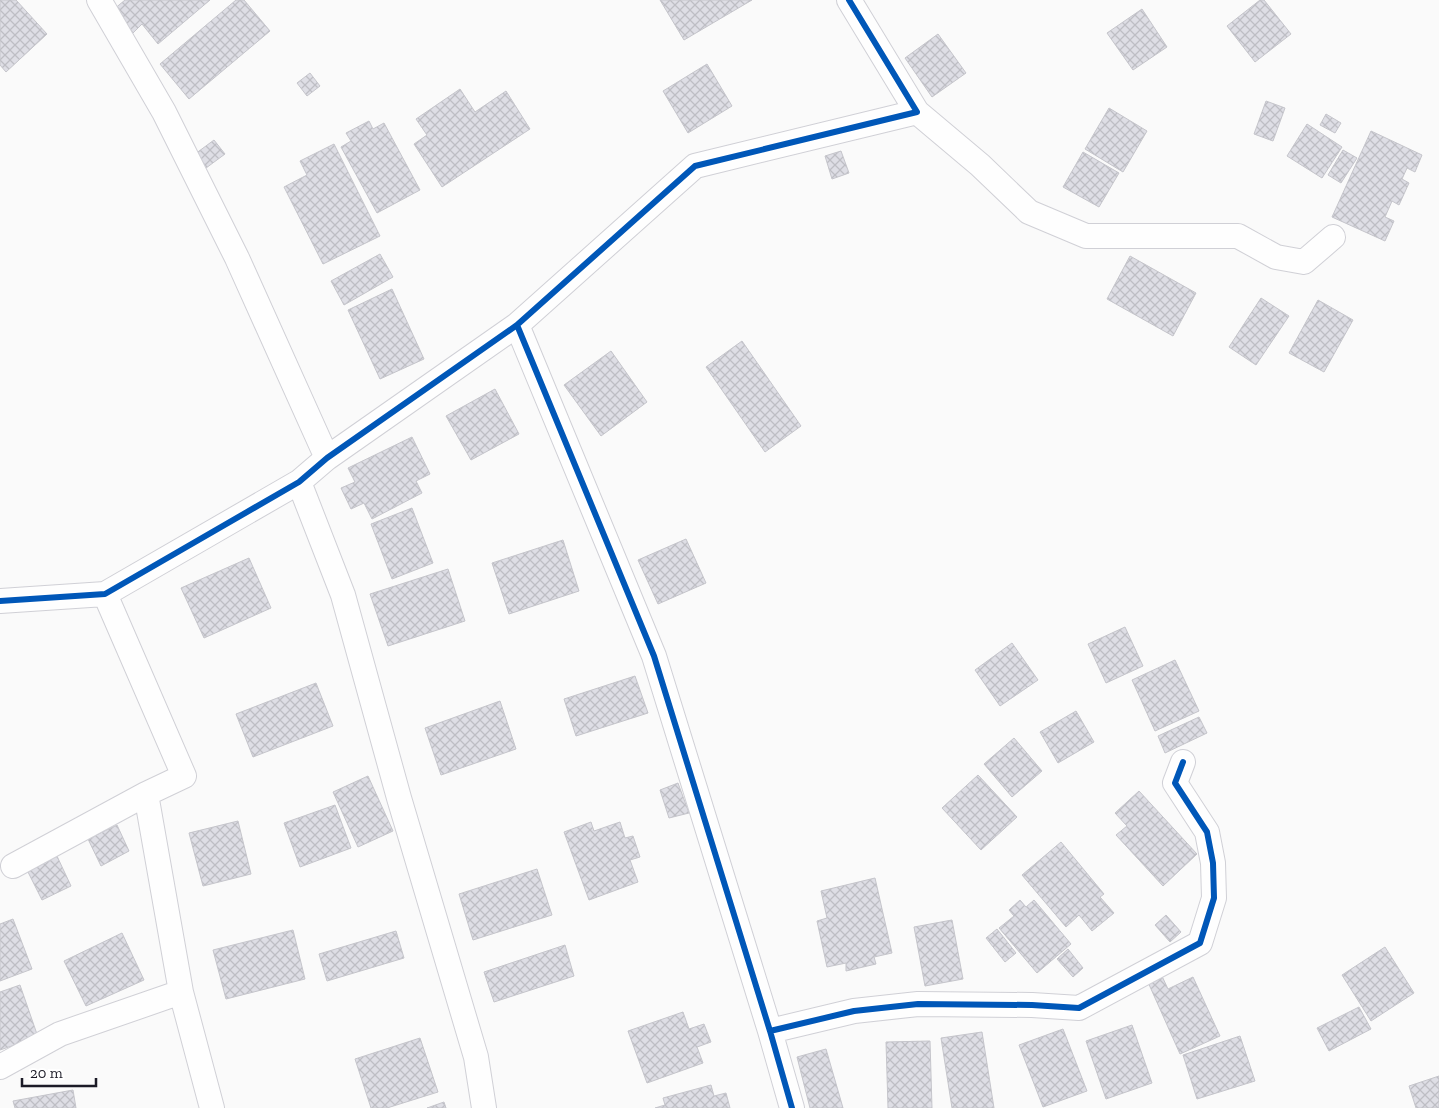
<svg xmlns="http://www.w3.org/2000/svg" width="1439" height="1108" viewBox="0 0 1439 1108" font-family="'Zilla Slab',serif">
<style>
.building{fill:url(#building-cross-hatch);stroke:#c5c5cb}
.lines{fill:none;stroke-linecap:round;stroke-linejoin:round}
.street-casing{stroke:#d0d0d6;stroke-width:26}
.street{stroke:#fefefe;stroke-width:24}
.cycleway-casing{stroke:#fff;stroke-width:9}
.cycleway{stroke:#0057b8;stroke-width:6}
</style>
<defs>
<pattern id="building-cross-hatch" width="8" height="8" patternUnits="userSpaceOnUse" patternTransform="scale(1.25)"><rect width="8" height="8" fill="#dedee5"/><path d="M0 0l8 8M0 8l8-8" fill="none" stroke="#bebec4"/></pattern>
</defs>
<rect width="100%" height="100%" fill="#fafafa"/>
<path class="building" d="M 0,0 L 16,0 L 47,34 L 6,72 L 0,65 Z
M 125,0 L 210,0 L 158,44 L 142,24 L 133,33 L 113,10 Z
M 236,0 L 244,0 L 270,31 L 189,99 L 160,64 Z
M 660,0 L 752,0 L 684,40 Z
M 1260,0 L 1264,0 L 1291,34 L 1255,62 L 1227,26 Z
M 1142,9 L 1167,47 L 1133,70 L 1107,33 Z
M 938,34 L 966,73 L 932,97 L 905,58 Z
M 707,64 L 732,106 L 688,133 L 663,91 Z
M 310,73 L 320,86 L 307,96 L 297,83 Z
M 460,89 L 475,112 L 506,91 L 530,129 L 442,187 L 414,144 L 427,135 L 416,119 Z
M 1266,101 L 1285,108 L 1273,141 L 1254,134 Z
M 1109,108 L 1147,131 L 1123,172 L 1085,149 Z
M 1326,114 L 1341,123 L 1335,133 L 1320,125 Z
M 369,121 L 373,129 L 384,123 L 420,190 L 377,213 L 341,147 L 351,141 L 346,133 Z
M 1307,124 L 1342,147 L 1322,178 L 1287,156 Z
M 1371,131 L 1422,155 L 1415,172 L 1407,168 L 1402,179 L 1409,183 L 1399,205 L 1392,201 L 1385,217 L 1394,221 L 1385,241 L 1332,217 Z
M 214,140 L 225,154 L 202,171 L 191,157 Z
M 334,144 L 380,236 L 323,264 L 284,187 L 307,175 L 300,161 Z
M 1343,150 L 1357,158 L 1341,183 L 1328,175 Z
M 841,151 L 849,173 L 832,179 L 825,156 Z
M 1083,152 L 1119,173 L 1099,207 L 1063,187 Z
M 380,254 L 393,277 L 344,305 L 331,281 Z
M 1130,256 L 1196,293 L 1173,336 L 1107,299 Z
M 392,289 L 424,359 L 380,379 L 348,310 Z
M 1261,298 L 1289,316 L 1256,365 L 1229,347 Z
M 1318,300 L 1353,320 L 1324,372 L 1289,353 Z
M 742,341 L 801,426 L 765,452 L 706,367 Z
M 611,351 L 647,402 L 601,436 L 564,385 Z
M 495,389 L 519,434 L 471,460 L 446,416 Z
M 412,437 L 430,474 L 416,481 L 422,493 L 372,519 L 364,503 L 351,509 L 341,488 L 355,482 L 348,468 Z
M 412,508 L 433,563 L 392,579 L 371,524 Z
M 686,539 L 706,583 L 658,604 L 638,560 Z
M 563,540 L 579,591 L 509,614 L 492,563 Z
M 249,558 L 271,608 L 204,638 L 181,588 Z
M 448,569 L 465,621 L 388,646 L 370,594 Z
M 1125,627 L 1143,666 L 1106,683 L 1088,644 Z
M 1012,643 L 1038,680 L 1000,706 L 975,670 Z
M 1175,660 L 1199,711 L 1155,731 L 1132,680 Z
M 635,676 L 648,713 L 576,736 L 564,699 Z
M 316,683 L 333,726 L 253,757 L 236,714 Z
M 500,701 L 516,749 L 441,775 L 425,728 Z
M 1076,711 L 1094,742 L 1058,763 L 1040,732 Z
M 1199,717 L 1207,733 L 1165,753 L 1158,736 Z
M 1014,738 L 1042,771 L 1012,797 L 984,764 Z
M 978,775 L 1017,817 L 981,850 L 942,808 Z
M 368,776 L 393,831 L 358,847 L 333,792 Z
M 678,783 L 689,813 L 669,818 L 660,790 Z
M 1139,791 L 1197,854 L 1163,886 L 1116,835 L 1127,826 L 1115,813 Z
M 335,805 L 351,848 L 300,867 L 284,823 Z
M 238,821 L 251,874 L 203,886 L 189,833 Z
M 591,822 L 594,831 L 620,822 L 625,838 L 633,836 L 640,857 L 630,860 L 638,882 L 589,900 L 564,832 Z
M 117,825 L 129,851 L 101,866 L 88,839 Z
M 1061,842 L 1104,894 L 1100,897 L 1114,913 L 1092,931 L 1079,915 L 1066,927 L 1022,875 Z
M 56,854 L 71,886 L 42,900 L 26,868 Z
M 537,869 L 552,915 L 473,940 L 459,894 Z
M 875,878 L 892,953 L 874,957 L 876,964 L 846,971 L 846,963 L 827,967 L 817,921 L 827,918 L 821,891 Z
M 1020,900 L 1026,907 L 1034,900 L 1071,944 L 1037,973 L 999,928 L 1014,916 L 1009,910 Z
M 1166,915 L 1181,932 L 1170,942 L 1155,925 Z
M 13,919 L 32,969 L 0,981 L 0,924 Z
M 952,920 L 963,979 L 925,986 L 914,927 Z
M 997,929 L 1016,953 L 1005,962 L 986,938 Z
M 293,930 L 305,979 L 226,999 L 213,950 Z
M 396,931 L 404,958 L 327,981 L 319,954 Z
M 122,933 L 144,980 L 86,1006 L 64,961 Z
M 565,945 L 574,976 L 494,1002 L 484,972 Z
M 1385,947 L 1414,993 L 1371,1021 L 1342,975 Z
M 1068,949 L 1083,968 L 1073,977 L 1057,959 Z
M 1161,974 L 1168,989 L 1193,977 L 1220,1036 L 1180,1054 L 1147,980 Z
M 20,985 L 38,1037 L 0,1050 L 0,992 Z
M 1359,1007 L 1371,1029 L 1329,1051 L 1317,1028 Z
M 683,1012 L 689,1029 L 704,1024 L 711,1042 L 697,1047 L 703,1063 L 647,1083 L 628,1031 Z
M 1132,1025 L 1152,1083 L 1106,1099 L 1086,1041 Z
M 1063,1029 L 1087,1091 L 1043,1107 L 1019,1045 Z
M 982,1032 L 994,1108 L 952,1108 L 941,1038 Z
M 1240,1036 L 1255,1081 L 1197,1099 L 1183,1055 Z
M 420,1038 L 438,1092 L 387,1108 L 371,1108 L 355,1059 Z
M 930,1041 L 932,1108 L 888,1108 L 886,1042 Z
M 826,1049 L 843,1108 L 810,1108 L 797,1057 Z
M 1439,1076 L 1439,1108 L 1416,1108 L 1409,1086 Z
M 711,1085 L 714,1096 L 726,1093 L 730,1108 L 655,1108 L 665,1105 L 663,1098 Z
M 73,1090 L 76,1108 L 15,1108 L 13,1101 Z
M 444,1102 L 446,1108 L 427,1108 Z"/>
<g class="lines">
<defs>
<path id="street" d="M 99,0 L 164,112 L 237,258 L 327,458
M 917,112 L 980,165 L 1029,212 L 1086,236 L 1238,236 L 1276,257 L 1304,262 L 1333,237
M 517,325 L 654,656 L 770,1031
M 299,482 L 343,595 L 399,798 L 476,1057 L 484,1108
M 105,594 L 184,776 L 146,794
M 0,601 L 105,594 L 299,482 L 327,458 L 517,325 L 695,166 L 917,112 L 849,0
M 13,866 L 146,794 L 181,992
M 0,1067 L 60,1034 L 181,992 L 212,1108
M 792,1108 L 770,1031 L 854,1011 L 918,1004 L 1032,1005 L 1079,1008 L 1200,943 L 1214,898 L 1213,863 L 1207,832 L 1175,783 L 1183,762"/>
</defs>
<use href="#street" class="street-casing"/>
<use href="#street" class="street"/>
<defs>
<path id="cycleway" d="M 517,325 L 654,656 L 770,1031
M 0,601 L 105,594 L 299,482 L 327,458 L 517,325 L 695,166 L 917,112 L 849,0
M 792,1108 L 770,1031 L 854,1011 L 918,1004 L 1032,1005 L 1079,1008 L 1200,943 L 1214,898 L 1213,863 L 1207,832 L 1175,783 L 1183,762"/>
</defs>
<use href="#cycleway" class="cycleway-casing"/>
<use href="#cycleway" class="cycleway"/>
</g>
<path d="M22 1078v8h74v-8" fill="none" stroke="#1b1a26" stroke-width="2.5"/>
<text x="30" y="1078" font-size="15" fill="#1b1a26" stroke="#ffffff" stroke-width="4" paint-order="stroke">20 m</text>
</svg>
